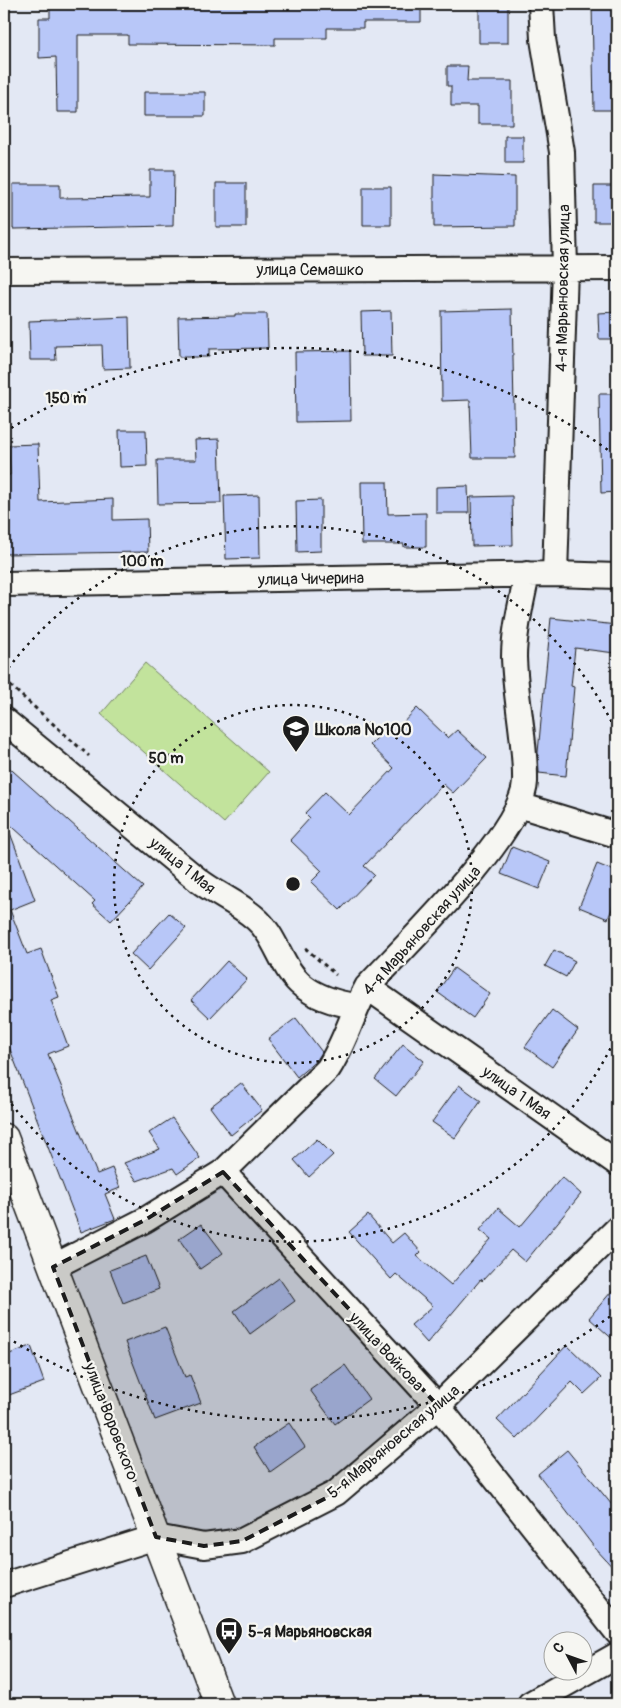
<svg xmlns="http://www.w3.org/2000/svg" width="621" height="1708" viewBox="0 0 621 1708" font-family="Pangolin,sans-serif">
<style>
.green{fill:#c2e39c;stroke:#6f805c}
.building{fill:#b8c7f8;stroke:#1c1c1c}
.lines{fill:none;stroke-linecap:round;stroke-linejoin:round}
.minor-casing{stroke:#1c1c1c;stroke-width:28}
.primary-casing{stroke:#1c1c1c;stroke-width:31}
.path{stroke:#1c1c1c;stroke-width:3;stroke-dasharray:4 4;stroke-linecap:butt}
.minor{stroke:#f6f6f2;stroke-width:24}
.primary{stroke:#f6f6f2;stroke-width:28}
.marked{fill:#1c1c1c;fill-opacity:0.2;stroke:#1c1c1c;stroke-width:4;stroke-dasharray:10 6;stroke-linejoin:round}
.ring{fill:none;stroke:#1c1c1c;stroke-width:2.5;stroke-dasharray:2.5 5}
.labels{text-anchor:middle;stroke-width:4.5;stroke-linejoin:round;paint-order:stroke}
.street-label{font-size:16px;fill:#1c1c1c;stroke:#f6f6f2}
.poi-label{font-size:16px;font-weight:bold;fill:#1c1c1c;stroke:#f6f6f2;text-anchor:start}
.centre{fill:#1c1c1c;stroke:#f6f6f2;stroke-width:2.5}
.ring-label{font-size:15px;text-anchor:middle;font-weight:bold;fill:#1c1c1c;stroke:#f6f6f2;stroke-width:4.5;stroke-linejoin:round;paint-order:stroke}
</style>
<rect width="100%" height="100%" fill="#e3e8f4"/>
<filter id="ink" filterUnits="userSpaceOnUse"><feTurbulence type="fractalNoise" baseFrequency=".02" numOctaves="2"/><feDisplacementMap in="SourceGraphic" scale="10" xChannelSelector="R" yChannelSelector="G"/><feConvolveMatrix kernelMatrix="1 2 1 2 8 2 1 2 1" color-interpolation-filters="sRGB"/></filter>
<g filter="url(#ink)">
<path class="green" d="M 145,663 L 269,772 L 224,823 L 101,714 Z"/>
<path class="building" d="M 50,4 L 421,4 L 421,22 L 363,22 L 363,28 L 327,28 L 327,38 L 275,38 L 275,45 L 128,44 L 128,35 L 78,35 L 78,112 L 57,112 L 56,57 L 39,58 L 39,18 L 50,18 Z
M 479,4 L 508,4 L 508,43 L 479,43 Z
M 592,4 L 614,4 L 614,13 L 617,13 L 617,110 L 594,110 Z
M 447,66 L 468,66 L 467,81 L 512,81 L 512,124 L 478,124 L 478,106 L 451,106 L 451,86 L 447,86 Z
M 144,92 L 205,92 L 205,116 L 144,116 Z
M 505,136 L 523,136 L 523,163 L 505,163 Z
M 150,170 L 174,170 L 173,226 L 13,229 L 13,184 L 60,184 L 60,198 L 150,197 Z
M 434,174 L 515,177 L 515,226 L 434,227 Z
M 216,183 L 246,183 L 246,227 L 216,227 Z
M 594,186 L 617,186 L 617,222 L 594,222 Z
M 363,187 L 391,187 L 391,225 L 363,225 Z
M 512,309 L 515,458 L 472,458 L 470,400 L 442,401 L 441,311 Z
M 391,311 L 392,356 L 362,356 L 361,312 Z
M 617,312 L 617,339 L 599,339 L 598,313 Z
M 235,314 L 267,314 L 268,348 L 209,349 L 209,357 L 179,357 L 178,317 L 235,316 Z
M 129,317 L 130,368 L 103,369 L 102,345 L 55,346 L 56,360 L 30,360 L 29,321 Z
M 350,351 L 351,421 L 296,422 L 295,352 Z
M 599,394 L 617,394 L 617,492 L 601,493 Z
M 119,430 L 146,430 L 147,466 L 120,467 Z
M 219,439 L 221,503 L 158,504 L 157,460 L 196,460 L 195,440 Z
M 38,444 L 40,502 L 113,499 L 113,520 L 147,519 L 148,552 L 4,554 L 4,475 L 10,475 L 9,445 Z
M 361,482 L 387,482 L 388,514 L 426,513 L 426,547 L 404,547 L 404,544 L 362,544 Z
M 468,486 L 469,513 L 436,513 L 436,487 Z
M 259,495 L 260,558 L 226,559 L 224,496 Z
M 512,496 L 513,545 L 472,546 L 471,497 Z
M 321,500 L 321,551 L 297,552 L 296,501 Z
M 551,618 L 617,625 L 615,653 L 575,648 L 571,686 L 574,687 L 566,776 L 539,773 L 538,752 Z
M 417,708 L 448,738 L 457,730 L 487,758 L 453,793 L 443,784 L 364,866 L 374,875 L 340,910 L 311,882 L 322,871 L 290,840 L 310,818 L 305,813 L 325,792 L 349,815 L 394,768 L 370,745 L 388,727 L 393,733 Z
M 4,763 L 143,887 L 111,921 L 92,904 L 95,901 L 4,819 Z
M 4,822 L 6,822 L 35,900 L 10,910 L 27,954 L 41,949 L 59,997 L 51,1000 L 68,1046 L 48,1054 L 97,1174 L 112,1168 L 120,1188 L 105,1194 L 115,1219 L 81,1232 L 4,1034 Z
M 512,847 L 550,862 L 539,889 L 501,874 Z
M 597,864 L 617,872 L 617,896 L 608,919 L 579,907 Z
M 169,913 L 186,928 L 148,970 L 131,954 Z
M 554,950 L 575,961 L 566,977 L 545,966 Z
M 227,961 L 247,979 L 210,1018 L 191,1000 Z
M 454,968 L 490,994 L 473,1018 L 437,992 Z
M 552,1010 L 578,1030 L 552,1067 L 525,1047 Z
M 296,1018 L 322,1052 L 317,1060 L 297,1077 L 268,1039 Z
M 403,1044 L 424,1061 L 396,1096 L 375,1079 Z
M 241,1083 L 262,1110 L 231,1135 L 210,1107 Z
M 459,1085 L 481,1101 L 455,1138 L 432,1122 Z
M 172,1118 L 200,1158 L 177,1174 L 173,1168 L 137,1181 L 124,1163 L 160,1149 L 149,1133 Z
M 317,1139 L 333,1155 L 309,1177 L 294,1160 Z
M 562,1177 L 581,1194 L 525,1262 L 511,1250 L 482,1281 L 481,1279 L 427,1343 L 411,1325 L 433,1306 L 396,1274 L 391,1279 L 349,1232 L 368,1215 L 392,1243 L 404,1233 L 421,1252 L 417,1256 L 451,1285 L 491,1239 L 480,1230 L 498,1208 L 520,1227 Z
M 201,1224 L 223,1253 L 200,1269 L 179,1239 Z
M 146,1256 L 159,1289 L 123,1303 L 110,1270 Z
M 279,1278 L 295,1301 L 250,1334 L 234,1311 Z
M 617,1285 L 617,1343 L 589,1318 Z
M 165,1327 L 185,1377 L 190,1375 L 201,1403 L 155,1420 L 125,1342 Z
M 567,1345 L 601,1378 L 584,1394 L 572,1382 L 517,1439 L 497,1420 Z
M 31,1346 L 44,1382 L 9,1395 L 4,1382 L 4,1356 Z
M 345,1365 L 369,1399 L 335,1424 L 310,1390 Z
M 289,1423 L 305,1447 L 270,1472 L 254,1447 Z
M 567,1450 L 617,1511 L 617,1572 L 594,1547 L 538,1474 Z"/>
<g class="lines">
<defs>
<path id="minor" d="M 541,4 L 543,39 L 562,152 L 565,268 L 555,574
M 4,271 L 617,268
M 4,584 L 555,574 L 617,576
M 4,720 C 69,773 133,827 198,880 C 216,894 238,903 255,918 C 277,936 281,969 303,986 C 318,998 336,1003 355,1006
M 519,805 L 617,835
M 367,987 L 617,1163
M 223,1172 L 438,1406 L 617,1632
M 53,1267 L 145,1220 L 223,1172 L 328,1069 C 345,1043 352,1014 367,987 C 404,947 523,832 525,782 C 526,742 515,697 514,657 C 514,629 522,601 527,574
M 4,1585 L 156,1537 L 204,1546 L 242,1541 L 336,1493 L 438,1406 L 617,1229
M 530,1704 L 617,1655"/>
<path id="primary" d="M 4,1138 L 219,1704"/>
</defs>
<use href="#minor" class="minor-casing"/>
<use href="#primary" class="primary-casing"/>
<path class="path" d="M 4,680 L 89,756
M 305,948 L 336,975"/>
<use href="#minor" class="minor"/>
<use href="#primary" class="primary"/>
</g>
</g>
<path class="marked" d="M 223,1172 L 438,1406 L 336,1493 L 242,1541 L 204,1546 L 156,1537 L 53,1267 L 145,1220 Z"/>
<g class="ring">
<circle cx="293" cy="884" r="179"/>
<path d="M617 1035A357 357 0 0 1 4 1094M4 674A357 357 0 0 1 617 733"/>
<path d="M616 1312A536 536 0 0 1 5 1336M5 432A536 536 0 0 1 616 456"/>
</g>
<defs>
<symbol id="school-pin" viewBox="-11 -11 22 30"><path d="M0 17L-7.5 6A9.5 9.5 0 1 1 7.5 6Z" fill="#1c1c1c" stroke="#f6f6f2"/><path d="M0-5L7-2L0 1L-7-2ZM-4 1L0 2.5L4 1V4Q0 6-4 4Z" fill="#fff"/></symbol>
<symbol id="bus-pin" viewBox="-11 -11 22 30"><path d="M0 17L-7.5 6A9.5 9.5 0 1 1 7.5 6Z" fill="#1c1c1c" stroke="#f6f6f2"/><path d="M-5-6H5V4H4V6H2V4H-2V6H-4V4H-5ZM-3.5-4V0h7V-4ZM-3.5 1.2v1.5H-2V1.2ZM2 1.2v1.5H3.5V1.2Z" fill="#fff"/></symbol>
</defs>
<g fill-rule="evenodd">
<use href="#school-pin" x="280" y="713" width="32" height="43"/>
<use href="#bus-pin" x="213" y="1615" width="32" height="43"/>
</g>
<g class="labels">
<g class="street-label">
<text x="310" y="275">улица Семашко</text>
<text transform="translate(562 288) rotate(-89)" y="6">4-я Марьяновская улица</text>
<text transform="translate(311 578) rotate(-1)" y="6">улица Чичерина</text>
<text transform="translate(183 865) rotate(39)" y="6">улица 1 Мая</text>
<text transform="translate(421 930) rotate(-48)" y="6">4-я Марьяновская улица</text>
<text transform="translate(517 1092) rotate(35)" y="6">улица 1 Мая</text>
<text transform="translate(387 1351) rotate(47)" y="6">улица Войкова</text>
<text transform="translate(112 1421) rotate(69)" y="6">улица Воровского</text>
<text transform="translate(393 1441) rotate(-40)" y="6">5-я Марьяновская улица</text>
</g>
<g class="poi-label">
<text x="315" y="735">Школа №100</text>
<text x="248" y="1637">5-я Марьяновская</text>
</g>
</g>
<circle cx="293" cy="884" r="8" class="centre"/>
<g class="ring-label">
<text x="66" y="403">150 m</text>
<text x="142" y="566">100 m</text>
<text x="166" y="763">50 m</text>
</g>
<rect width="621" height="1708" fill="none" stroke="#f6f6f2" stroke-width="20"/>
<rect x="10" y="10" width="601" height="1688" fill="none" stroke="#1c1c1c" stroke-width="2" filter="url(#ink)"/>
<g transform="translate(568 1656) rotate(311)"><circle r="24" fill="#f6f6f2" stroke="#9f9f9c"/>
<path d="M0-4L9 19L0 12L-9 19Z" fill="#1c1c1c"/>
<text y="-8" font-size="14" font-weight="bold" text-anchor="middle" fill="#1c1c1c">С</text>
</g>
</svg>
